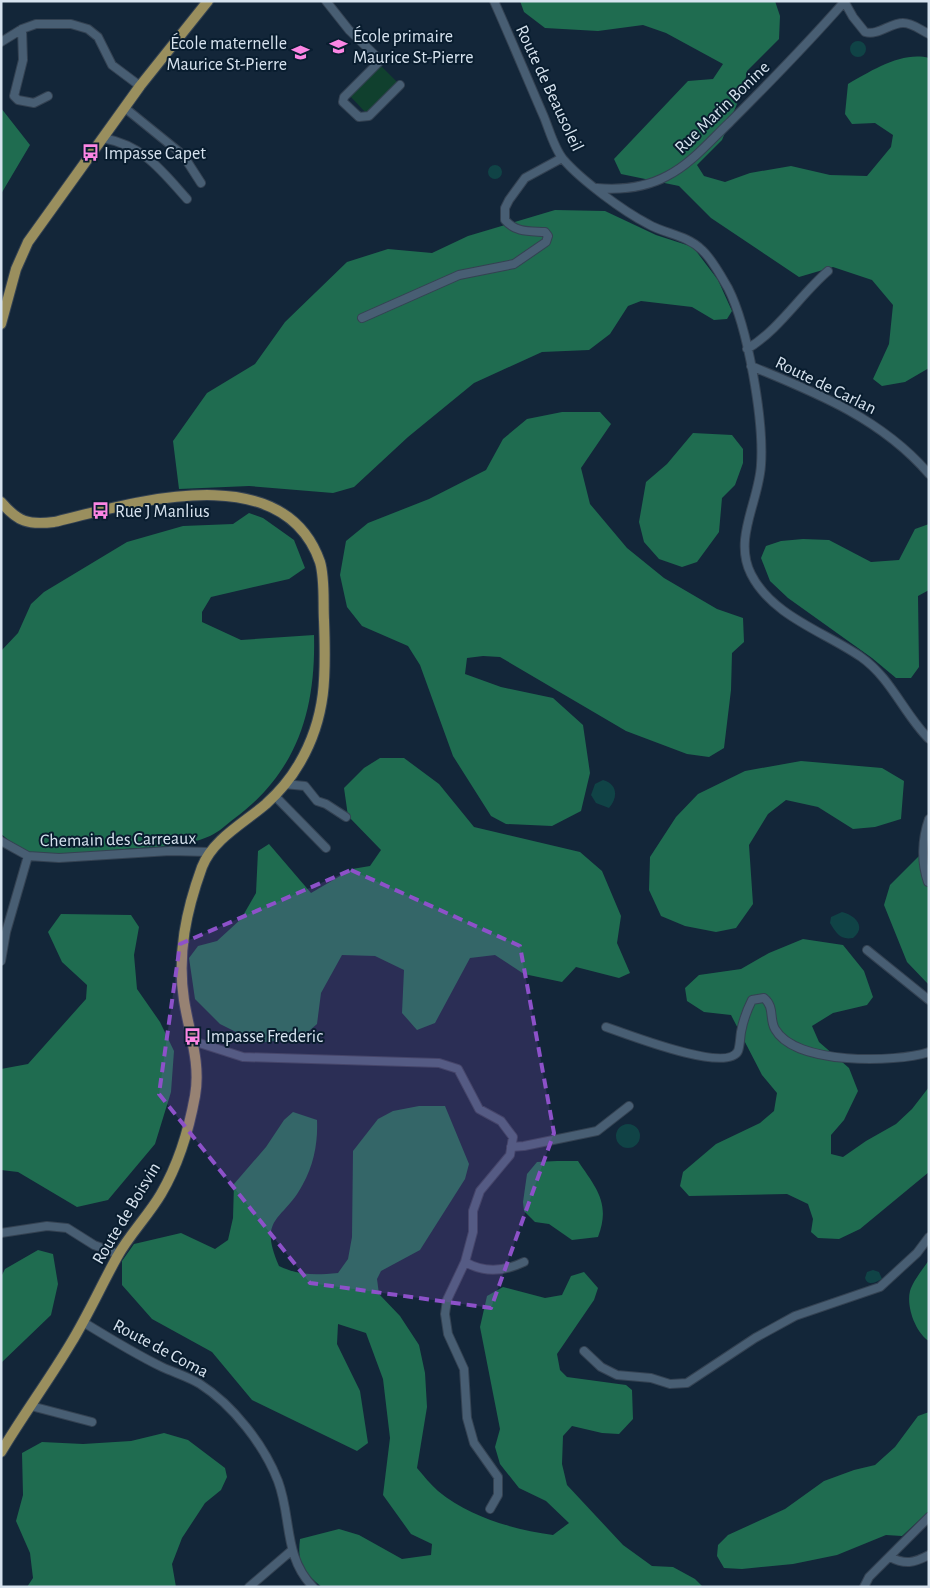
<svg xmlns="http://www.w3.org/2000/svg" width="930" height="1588" viewBox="0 0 930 1588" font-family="'Alegreya Sans',sans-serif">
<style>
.green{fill:#10402e}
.forest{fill:#1f6c50}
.water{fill:#104346}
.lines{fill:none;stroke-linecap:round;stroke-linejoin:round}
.minor-casing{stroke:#344252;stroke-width:10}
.major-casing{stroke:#344252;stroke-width:12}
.minor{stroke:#485e73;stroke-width:8}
.major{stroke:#9a8f5e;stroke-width:10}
.marked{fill:#8d51c9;fill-opacity:0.2;stroke:#8d51c9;stroke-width:4;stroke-dasharray:10 6;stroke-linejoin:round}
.labels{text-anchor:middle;stroke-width:4;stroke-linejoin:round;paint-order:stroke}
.poi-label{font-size:18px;fill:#d7e3ef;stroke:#091d2f;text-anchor:start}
.street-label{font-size:18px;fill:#d7e3ef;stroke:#091d2f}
</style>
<rect width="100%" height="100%" fill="#132639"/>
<path class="green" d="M 381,66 L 398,83 L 367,114 L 350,96 Z"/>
<path class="forest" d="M 520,1 L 775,1 L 780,16 L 779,39 L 747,71 L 744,87 L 722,140 L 697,165 L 704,176 L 725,182 L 750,173 L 791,166 L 830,175 L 867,176 L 891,147 L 893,135 L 875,123 L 852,124 L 845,114 L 848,84 C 871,71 902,51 929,58 L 929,368 L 905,382 L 882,386 L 873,379 L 889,344 L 893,305 L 872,280 L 833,267 L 799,277 L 711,218 L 679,186 L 621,174 L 614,159 L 688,81 L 713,79 L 723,64 L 666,33 L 643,25 L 598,31 L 545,28 L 524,12 Z
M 1,108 L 30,145 L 1,194 Z
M 555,210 L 605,211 L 656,235 L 693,247 L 718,280 L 732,311 L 727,319 L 714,320 L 692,307 L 641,301 L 628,306 L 610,334 L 589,350 L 542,352 L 474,383 L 408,437 L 354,487 L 333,493 L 249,486 L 179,489 L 173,441 L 207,393 L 255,364 L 285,322 L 347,262 L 388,249 L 432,253 L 468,236 Z
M 562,412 L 600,412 L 611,424 L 581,468 L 590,504 L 627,548 L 664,578 L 717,609 L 743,618 L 744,642 L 732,653 L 731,690 L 724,748 L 709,757 L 687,754 L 626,731 L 500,657 L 483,656 L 467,658 L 465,674 L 501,687 L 553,698 L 583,725 L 590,773 L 581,811 L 552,826 L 506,824 L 491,816 L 453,756 L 420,665 L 408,646 L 362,626 L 347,607 L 340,575 L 346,541 L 368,523 L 429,499 L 486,470 L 503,439 L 527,419 Z
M 693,433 L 732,435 L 743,449 L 743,463 L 735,485 L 722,498 L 719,532 L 697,562 L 682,567 L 659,559 L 644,542 L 639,522 L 646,482 L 667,464 Z
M 249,513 L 263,518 L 294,540 L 305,568 L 289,579 L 211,597 L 202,612 L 202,622 L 241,640 L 314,635 C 316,710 297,772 235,818 C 227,824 219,832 210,836 C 184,848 142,847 113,850 C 84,853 50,861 22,850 C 15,847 8,839 1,834 L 1,651 L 18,633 L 31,604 L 44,592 L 127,542 L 183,526 L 233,524 Z
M 929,524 L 929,590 L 918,596 L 919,667 L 911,678 L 896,678 L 872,658 L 788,598 L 770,581 L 761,558 L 766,546 L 781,541 L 803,539 L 829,540 L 871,562 L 899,560 L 915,529 Z
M 380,758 L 404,758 L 439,784 L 474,827 L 580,852 L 602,871 L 621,916 L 617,943 L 630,973 L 619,978 L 576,967 L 562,982 L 524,974 L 495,955 L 470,958 L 435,1023 L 417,1030 L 402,1013 L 404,970 L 375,956 L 342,955 L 321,993 L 317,1024 L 301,1038 L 258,1043 L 220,1024 L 195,999 L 189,958 L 198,946 L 217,941 L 241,919 L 256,893 L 258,851 L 269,844 L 311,893 L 352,869 L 370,866 L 381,850 L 348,816 L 344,788 L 364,768 Z
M 801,761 L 882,768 L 904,781 L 901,819 L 875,827 L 853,829 L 818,807 L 786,800 L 768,814 L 749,845 L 753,904 L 736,928 L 716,932 L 685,926 L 661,916 L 649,890 L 650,857 L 676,817 L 698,794 L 745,771 Z
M 929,846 L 929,985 L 907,962 L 884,905 L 890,885 Z
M 61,914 L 131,915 L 139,927 L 134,955 L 137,989 L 160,1022 L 174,1051 L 171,1092 L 155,1144 L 108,1200 L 77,1207 L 18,1172 L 1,1170 L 1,1069 L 28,1064 L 86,999 L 87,985 L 62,962 L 48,932 Z
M 803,939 L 843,945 L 864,971 L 873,997 L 867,1005 L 833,1013 L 812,1026 L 819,1042 L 849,1068 L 858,1091 L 844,1120 L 831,1135 L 831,1154 L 843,1157 L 866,1141 L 896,1124 L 912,1109 L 929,1087 L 929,1172 L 860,1229 L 839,1239 L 818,1238 L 811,1232 L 813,1219 L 808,1204 L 787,1194 L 689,1196 L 680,1186 L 683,1172 L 716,1144 L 760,1123 L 774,1111 L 777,1093 L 762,1075 L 731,1015 L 704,1012 L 687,1001 L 685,988 L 699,975 L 741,969 L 769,953 Z
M 419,1106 L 445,1106 L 469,1164 L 465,1179 L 420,1250 L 381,1271 L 377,1279 L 379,1294 L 400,1316 L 419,1345 L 425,1373 L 427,1407 L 417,1468 C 424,1476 430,1484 438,1491 C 471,1518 513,1529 553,1535 L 569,1523 L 546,1501 L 519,1488 L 500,1464 L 495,1447 L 500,1429 L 480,1327 L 487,1296 L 503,1287 L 545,1298 L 562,1295 L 571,1276 L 584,1272 L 598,1288 L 594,1300 L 557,1354 L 560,1370 L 567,1377 L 626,1385 L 632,1390 L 633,1419 L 619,1434 L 602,1433 L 572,1426 L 563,1436 L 562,1464 L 567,1485 L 623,1545 L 652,1566 L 673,1567 L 695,1579 L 703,1587 L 322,1587 C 303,1572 297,1563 300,1539 L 339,1529 L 359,1535 L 402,1559 L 431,1555 L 432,1544 L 411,1534 L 383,1495 L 390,1438 L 383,1379 L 366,1333 L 338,1324 L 337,1344 L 360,1391 L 368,1443 L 357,1451 L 252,1400 L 212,1352 L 152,1319 L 122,1285 L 122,1261 L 134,1244 L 181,1233 L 215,1249 L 228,1240 L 233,1218 L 234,1184 L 266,1147 L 284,1120 L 293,1112 L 317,1120 C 318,1142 314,1164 303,1184 C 284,1221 257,1216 279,1266 C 300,1276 316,1275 338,1273 L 348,1259 L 352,1237 L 353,1151 L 378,1119 L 393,1111 Z
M 557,1161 L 578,1161 C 596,1188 611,1203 598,1237 L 572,1240 L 549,1224 L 535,1222 L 524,1211 L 523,1202 L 527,1174 L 537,1162 Z
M 38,1250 L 53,1254 L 58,1284 L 51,1315 L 1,1363 L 1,1277 L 5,1269 Z
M 929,1260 L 929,1341 C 916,1333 906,1307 910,1291 C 913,1281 923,1269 929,1260 Z
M 929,1412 L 929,1511 L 902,1536 L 886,1535 L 837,1555 L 793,1564 L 742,1569 L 724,1568 L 717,1556 L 718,1545 L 728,1535 L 785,1509 L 824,1481 L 854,1470 L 875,1465 L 895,1447 L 918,1416 Z
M 164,1433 L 188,1440 L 225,1468 L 227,1477 L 221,1490 L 205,1503 L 182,1538 L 172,1564 L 176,1587 L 27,1587 L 33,1578 L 30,1553 L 16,1521 L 23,1495 L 22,1453 L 42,1442 L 83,1444 L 131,1441 Z"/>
<path class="water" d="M850 49a8 8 0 1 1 16 0a8 8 0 1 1-16 0Z
M488 172a7 7 0 1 1 14 0a7 7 0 1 1-14 0Z
M 603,780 C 618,784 618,798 609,808 L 596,803 L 591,795 L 595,784 Z
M 842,912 C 855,915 867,927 853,938 C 840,940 837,934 830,923 L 831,917 Z
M616 1136a12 12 0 1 1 24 0a12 12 0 1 1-24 0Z
M 873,1270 L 879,1272 L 882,1279 C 876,1282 868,1287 865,1278 L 867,1272 Z"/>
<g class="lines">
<defs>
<path id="minor" d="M 326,1 L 349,30 L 379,59 L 379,62 L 344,97 L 343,102 L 359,117 L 369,116 L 400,85
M 494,1 C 511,39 527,78 544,117 C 549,129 554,148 563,159 C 581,180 623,211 648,224 C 665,234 687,235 702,250 C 712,259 721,276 728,288 C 748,327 764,421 761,465 C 759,501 733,539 751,574 C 772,616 825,632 861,657 C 891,678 904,714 929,739
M 844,1 L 853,17 L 865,32 C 878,36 890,23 903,23 C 913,23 920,30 929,34
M 22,29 L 23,60 L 14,96 L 18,100 L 34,103 L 48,96
M 1,42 L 22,29 L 36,24 L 71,24 L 88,29 L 98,37 L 112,65 L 140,86
M 125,108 L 183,155 L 201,183
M 103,138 C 144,146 161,170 187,199
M 597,188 C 621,190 645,188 667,176 C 691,164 710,141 730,122 C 769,83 808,43 845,1
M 362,318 L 459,275 L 514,264 L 546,242 L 548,236 L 545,232 C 530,231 516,233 505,220 L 505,208 L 509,200 L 525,178 L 562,158
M 747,349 C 779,330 800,295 828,271
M 751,366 C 817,393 882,419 929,474
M 284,784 L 305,786 L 317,801 L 326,804 L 346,817
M 274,795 L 326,848
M 1,841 L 28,856 L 59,858 L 170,851 L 209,852
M 928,882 C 921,862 922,839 929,819
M 867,950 L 929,1000
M 1,961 L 6,932 L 28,856
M 606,1027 C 624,1033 727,1074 738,1051 C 740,1046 740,1038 741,1032 C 743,1021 747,1010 752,1000 L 764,998 C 775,1007 769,1019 775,1029 C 795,1065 895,1063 929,1052
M 193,1041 L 243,1057 L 439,1063 L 458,1069 L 479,1109 L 501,1121 L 513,1137 L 510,1155 L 480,1191 L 473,1211 L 473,1232 L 465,1262 L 447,1300 L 445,1314 L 448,1334 L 464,1369 L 467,1418 L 474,1443 L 498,1477 L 498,1495 L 490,1509
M 511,1147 L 524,1146 L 597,1131 L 629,1106
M 1,1233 L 47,1226 L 67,1228 L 94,1245 L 118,1254
M 465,1262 C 484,1273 505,1271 524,1262
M 83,1322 C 109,1338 135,1354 162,1367 C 175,1373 189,1377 200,1384 C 233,1405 264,1445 278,1481 C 292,1518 283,1556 313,1587
M 584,1351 L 601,1367 L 617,1375 L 651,1378 L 670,1384 L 687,1383 L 755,1338 L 795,1316 L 880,1287 L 917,1253 L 929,1237
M 31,1406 L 92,1422
M 890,1557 C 905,1565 914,1563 929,1555
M 249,1587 L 291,1551
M 864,1587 L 869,1577 L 929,1517"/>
<path id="major" d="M 1,324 L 16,269 L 28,242 L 140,86 L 208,1
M 1,502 C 18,522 28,525 54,522 C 133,503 283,456 320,562 C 325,579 323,602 324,620 C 326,674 327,717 299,764 C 291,778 277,794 266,804 C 244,823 213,839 202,867 C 186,911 177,954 184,1000 C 189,1033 201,1063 195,1096 C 189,1129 178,1165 161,1194 C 148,1216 129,1235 117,1257 C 101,1286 88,1315 71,1343 C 49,1380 23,1415 1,1452"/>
</defs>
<use href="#minor" class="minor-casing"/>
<use href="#major" class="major-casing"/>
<use href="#minor" class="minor"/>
<use href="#major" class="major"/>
</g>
<path class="marked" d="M 351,870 L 520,946 L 554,1133 L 491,1308 L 310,1283 L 159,1094 L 180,944 Z"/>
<defs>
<symbol id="school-bare" viewBox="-9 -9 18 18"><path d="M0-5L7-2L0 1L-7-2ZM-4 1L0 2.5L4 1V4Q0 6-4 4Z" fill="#fc86e4" stroke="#091d2f" stroke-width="2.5" paint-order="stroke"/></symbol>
<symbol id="bus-bare" viewBox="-9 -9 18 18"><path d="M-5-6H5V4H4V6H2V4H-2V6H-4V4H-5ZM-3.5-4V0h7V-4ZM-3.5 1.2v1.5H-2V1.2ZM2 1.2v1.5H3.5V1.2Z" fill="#fc86e4" stroke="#091d2f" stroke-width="2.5" paint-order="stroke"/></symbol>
</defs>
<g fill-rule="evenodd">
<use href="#school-bare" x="326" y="34" width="25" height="25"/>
<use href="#school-bare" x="288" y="40" width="25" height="25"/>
<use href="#bus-bare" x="78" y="140" width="25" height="25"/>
<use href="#bus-bare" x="88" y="498" width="25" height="25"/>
<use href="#bus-bare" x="180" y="1024" width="25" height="25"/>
</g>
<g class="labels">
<g class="poi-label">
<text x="353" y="42">École primaire<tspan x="353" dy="21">Maurice St-Pierre</tspan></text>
<text x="287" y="49" text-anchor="end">École maternelle<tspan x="287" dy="21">Maurice St-Pierre</tspan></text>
<text x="104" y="159">Impasse Capet</text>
<text x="115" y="517">Rue J Manlius</text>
<text x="206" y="1042">Impasse Frederic</text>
</g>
<g class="street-label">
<text transform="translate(550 88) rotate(65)" y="6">Route de Beausoleil</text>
<text transform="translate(722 107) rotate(-44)" y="6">Rue Marin Bonine</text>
<text transform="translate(826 385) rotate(26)" y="6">Route de Carlan</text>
<text transform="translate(118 839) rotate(-1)" y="6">Chemain des Carreaux</text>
<text transform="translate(126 1213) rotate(-59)" y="6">Route de Boisvin</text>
<text transform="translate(161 1348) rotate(28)" y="6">Route de Coma</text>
</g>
</g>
<rect width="930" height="1588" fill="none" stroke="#d7e3ef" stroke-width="5"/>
</svg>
